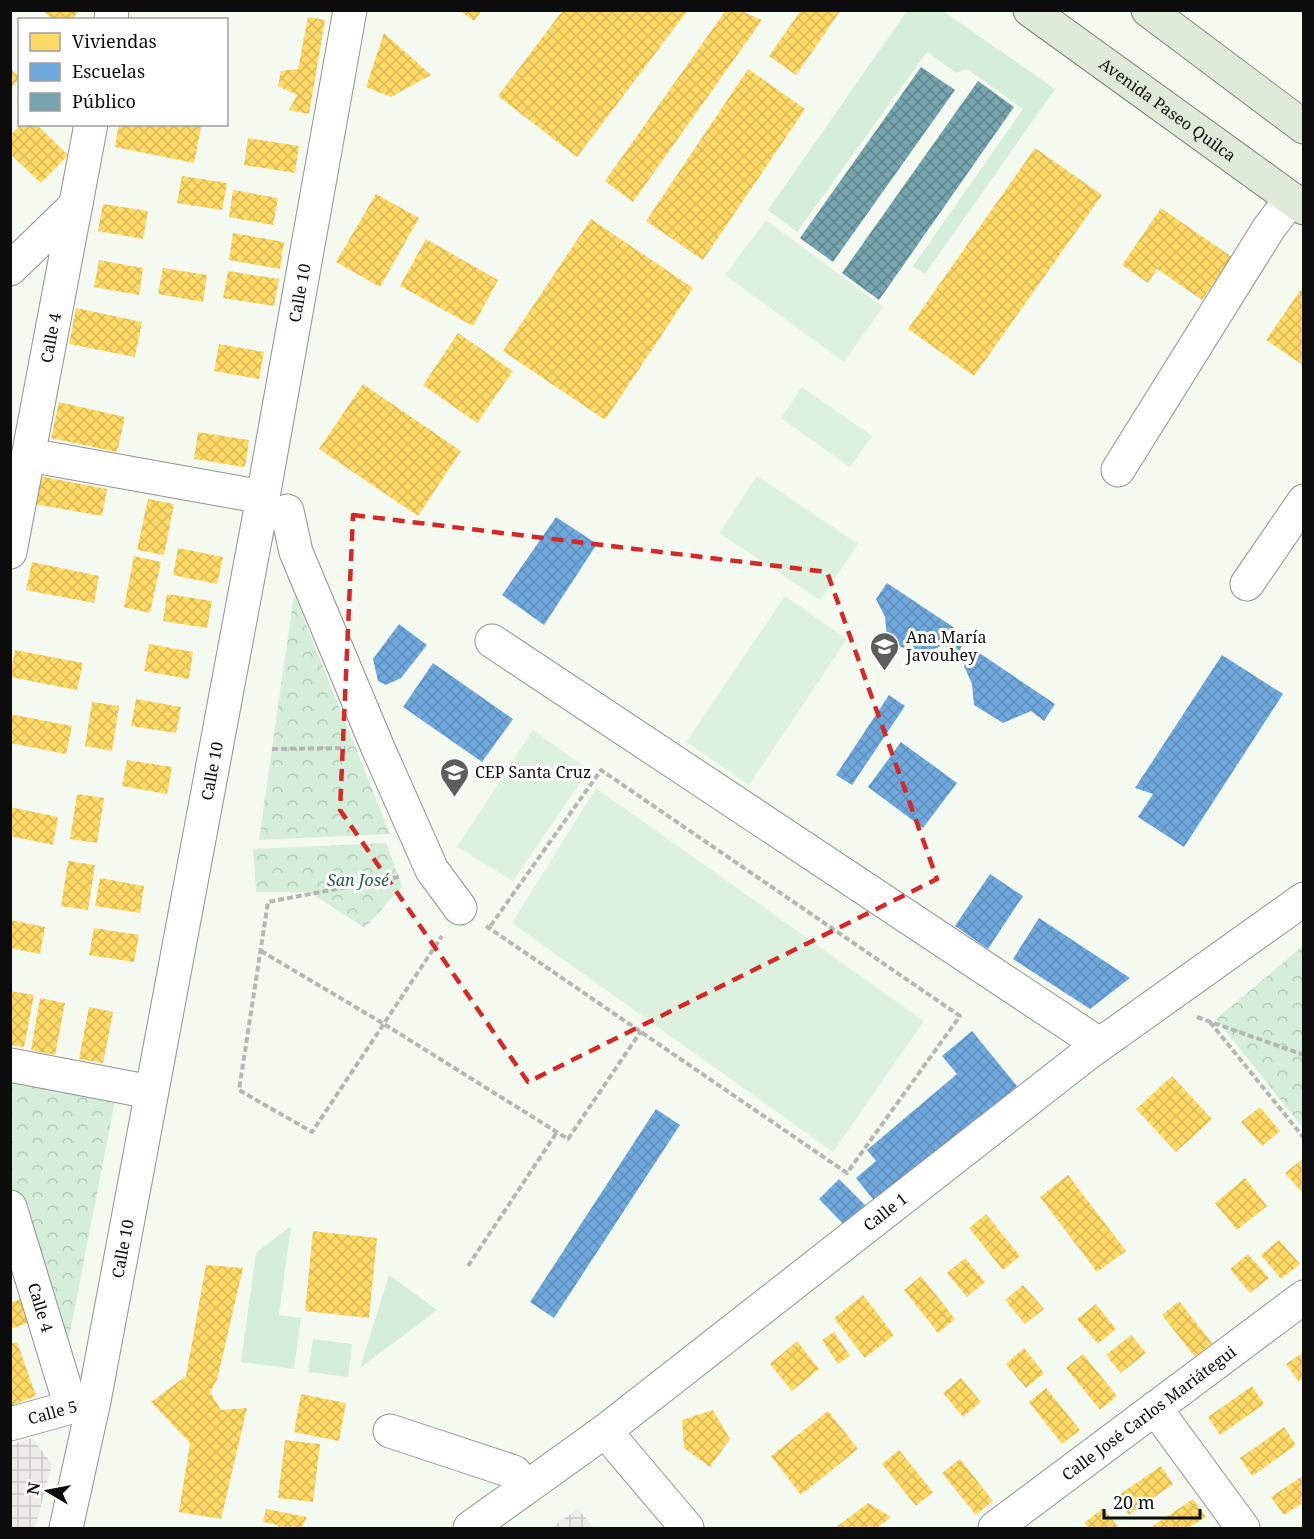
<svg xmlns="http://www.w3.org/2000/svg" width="1314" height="1539" viewBox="0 0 1314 1539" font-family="'Noto Serif',serif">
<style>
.industrial{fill:url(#industrial-grid)}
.grass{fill:#d4eed9}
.park{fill:url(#park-crowns)}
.pitch{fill:#ddf2de}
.homes{fill:url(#homes-cross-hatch)}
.schools{fill:url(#schools-cross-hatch)}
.public{fill:url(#public-cross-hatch)}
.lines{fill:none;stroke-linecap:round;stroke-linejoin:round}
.minor-casing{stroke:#90938f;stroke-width:35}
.major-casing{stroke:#7e807c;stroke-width:35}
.path{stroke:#b6b7b5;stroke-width:4;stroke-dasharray:6 3;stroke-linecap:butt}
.minor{stroke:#fdfefd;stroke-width:33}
.major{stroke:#e0ead9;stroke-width:33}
.marked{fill:none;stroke:#d62828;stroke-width:4.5;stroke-dasharray:12 8;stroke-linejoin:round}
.labels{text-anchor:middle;stroke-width:6;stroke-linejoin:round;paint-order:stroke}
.street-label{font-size:16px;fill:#0c0c0c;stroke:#fff}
.poi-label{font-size:16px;fill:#0c0c0c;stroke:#fff;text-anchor:start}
.park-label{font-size:16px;font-style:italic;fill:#235d45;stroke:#fff}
</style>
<defs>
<pattern id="industrial-grid" width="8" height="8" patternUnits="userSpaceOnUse" patternTransform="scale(1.5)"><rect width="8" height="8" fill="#eeece9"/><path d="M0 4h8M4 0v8" fill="none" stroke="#cbc9c7"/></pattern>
<pattern id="park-crowns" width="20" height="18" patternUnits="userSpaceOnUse" patternTransform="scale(1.5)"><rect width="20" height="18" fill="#d4eed9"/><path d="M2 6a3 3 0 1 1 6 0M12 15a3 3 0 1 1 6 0" fill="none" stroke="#b5cbb9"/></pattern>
<pattern id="homes-cross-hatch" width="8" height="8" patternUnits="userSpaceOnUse" patternTransform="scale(1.5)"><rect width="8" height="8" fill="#ffd966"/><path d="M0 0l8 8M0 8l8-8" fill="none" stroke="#d9b957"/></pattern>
<pattern id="schools-cross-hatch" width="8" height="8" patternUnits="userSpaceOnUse" patternTransform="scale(1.5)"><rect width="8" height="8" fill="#6fa8dc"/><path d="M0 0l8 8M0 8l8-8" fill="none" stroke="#5f8fbc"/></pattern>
<pattern id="public-cross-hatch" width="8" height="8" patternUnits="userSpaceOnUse" patternTransform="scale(1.5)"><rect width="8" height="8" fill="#76a5af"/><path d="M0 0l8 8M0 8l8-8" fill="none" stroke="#5f858d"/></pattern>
</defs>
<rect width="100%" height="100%" fill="#f4faf0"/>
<path class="industrial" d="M 32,1438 L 52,1464 L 35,1528 L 11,1528 L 11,1445 Z
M 578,1509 L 594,1528 L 550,1528 Z"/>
<path class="grass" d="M 907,11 L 943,11 L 1055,89 L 925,274 L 913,266 L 1023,109 L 967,69 L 956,73 L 927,52 L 797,232 L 768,210 Z
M 291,1226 L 279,1315 L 301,1318 L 294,1369 L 241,1362 L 256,1253 Z
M 389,1275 L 437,1310 L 360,1368 Z
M 313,1339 L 352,1344 L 348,1377 L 308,1372 Z"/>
<path class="park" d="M 294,594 L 390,834 L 259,840 Z
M 386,843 L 402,886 L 365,928 L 309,892 L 256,892 L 253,849 Z
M 1303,946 L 1303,1128 L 1216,1019 Z
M 10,1076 L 116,1096 L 63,1368 L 11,1198 Z"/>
<path class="pitch" d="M 766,220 L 883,307 L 844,362 L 725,275 Z
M 802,387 L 872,436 L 850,467 L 781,418 Z
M 757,476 L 858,544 L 820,600 L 719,533 Z
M 785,596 L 847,639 L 749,785 L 686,742 Z
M 533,730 L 589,770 L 513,881 L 457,847 Z
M 596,788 L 924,1021 L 833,1152 L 512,923 Z"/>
<path class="homes" d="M 42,10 L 79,10 L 72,20 L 54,20 Z
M 459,10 L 482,10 L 474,21 Z
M 563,10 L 688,10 L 577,157 L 498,96 Z
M 726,10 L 739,10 L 762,20 L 633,202 L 605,181 Z
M 801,10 L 841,10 L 796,75 L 769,56 Z
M 308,17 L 325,20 L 309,114 L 289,110 L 297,95 L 278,86 L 281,71 L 298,69 Z
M 384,33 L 431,75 L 391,97 L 366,87 Z
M 10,69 L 20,77 L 10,89 Z
M 748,69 L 805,109 L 703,260 L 646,221 Z
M 21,124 L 36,124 L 68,155 L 41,183 L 10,154 L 10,136 Z
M 119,124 L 189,124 L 201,127 L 194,163 L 115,147 Z
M 248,138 L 299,146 L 295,173 L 244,165 Z
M 1035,148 L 1102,195 L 974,376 L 908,329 Z
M 182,176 L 227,183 L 222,210 L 177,203 Z
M 233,190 L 278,198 L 273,225 L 229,217 Z
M 376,194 L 419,218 L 380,287 L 336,262 Z
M 103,204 L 148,211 L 143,239 L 98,231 Z
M 1161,208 L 1232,257 L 1202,300 L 1157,269 L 1148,283 L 1122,265 Z
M 591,219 L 693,288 L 605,420 L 503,351 Z
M 233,233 L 284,242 L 280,269 L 229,260 Z
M 426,239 L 498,280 L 473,326 L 400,286 Z
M 99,260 L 143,268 L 139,295 L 94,287 Z
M 163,268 L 207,275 L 203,302 L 158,294 Z
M 228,271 L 279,279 L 274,306 L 223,298 Z
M 1304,285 L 1304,366 L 1266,340 Z
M 76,308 L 142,322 L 135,357 L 69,344 Z
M 458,333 L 513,371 L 477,423 L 423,385 Z
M 219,344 L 264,352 L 259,379 L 214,371 Z
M 363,384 L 461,451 L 418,516 L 319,449 Z
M 59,402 L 125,417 L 117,452 L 51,438 Z
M 198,432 L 249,440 L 245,467 L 194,459 Z
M 39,476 L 107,489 L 102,516 L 34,504 Z
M 148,499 L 174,504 L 164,555 L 137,550 Z
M 178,548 L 223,557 L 217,584 L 173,575 Z
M 134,556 L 161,562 L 150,613 L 124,607 Z
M 32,562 L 99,576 L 94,603 L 26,590 Z
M 167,594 L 212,601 L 207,628 L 163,621 Z
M 149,644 L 193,652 L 189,679 L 144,671 Z
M 15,650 L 83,663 L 77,690 L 10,677 Z
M 136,699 L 181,707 L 176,733 L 131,726 Z
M 92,702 L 119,706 L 112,751 L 85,746 Z
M 10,714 L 72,726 L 66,754 L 10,743 Z
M 127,760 L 172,767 L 167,794 L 122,786 Z
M 77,794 L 104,798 L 97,843 L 70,839 Z
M 10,807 L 58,817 L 53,845 L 10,836 Z
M 68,861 L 95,865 L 88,910 L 61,906 Z
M 100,878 L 144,886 L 140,913 L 95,906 Z
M 10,920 L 45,927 L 40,954 L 10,948 Z
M 94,928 L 139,935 L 134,962 L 89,955 Z
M 10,991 L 34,995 L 24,1047 L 10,1045 Z
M 40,998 L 65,1003 L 55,1055 L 31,1050 Z
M 89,1007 L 113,1012 L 103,1063 L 79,1059 Z
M 1172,1076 L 1212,1119 L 1176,1152 L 1136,1109 Z
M 1260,1107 L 1280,1131 L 1262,1146 L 1241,1122 Z
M 1304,1158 L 1304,1195 L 1285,1173 Z
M 1068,1175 L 1126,1251 L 1097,1272 L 1040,1197 Z
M 1245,1178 L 1267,1206 L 1237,1230 L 1215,1203 Z
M 986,1214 L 1020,1256 L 1003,1270 L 969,1228 Z
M 313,1231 L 377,1238 L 369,1318 L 305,1311 Z
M 1279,1240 L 1300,1264 L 1281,1279 L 1261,1255 Z
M 1248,1254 L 1269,1278 L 1250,1293 L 1230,1269 Z
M 965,1258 L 985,1282 L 967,1297 L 947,1273 Z
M 206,1265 L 243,1268 L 217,1380 L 210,1392 L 221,1410 L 247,1408 L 221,1519 L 179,1512 L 190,1443 L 151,1402 L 186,1376 Z
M 921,1276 L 955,1319 L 938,1333 L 904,1290 Z
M 1023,1285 L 1044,1309 L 1025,1324 L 1005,1300 Z
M 863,1295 L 894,1335 L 865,1358 L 834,1318 Z
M 21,1299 L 28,1323 L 10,1329 L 10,1303 Z
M 1179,1301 L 1212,1343 L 1195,1357 L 1162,1315 Z
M 1096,1304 L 1116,1329 L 1098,1344 L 1077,1319 Z
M 834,1332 L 850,1356 L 838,1364 L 822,1340 Z
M 1131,1335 L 1146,1353 L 1121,1373 L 1106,1355 Z
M 797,1341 L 819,1369 L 792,1391 L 770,1364 Z
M 17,1342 L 36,1396 L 12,1405 L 10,1344 Z
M 1024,1348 L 1044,1373 L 1026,1388 L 1006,1364 Z
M 1304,1352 L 1304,1378 L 1299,1382 L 1286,1364 Z
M 1083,1354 L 1117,1396 L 1100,1410 L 1066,1368 Z
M 961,1378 L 981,1402 L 963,1417 L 943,1393 Z
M 1252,1386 L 1264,1404 L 1220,1435 L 1208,1417 Z
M 1046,1388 L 1080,1430 L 1062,1444 L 1029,1402 Z
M 301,1394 L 346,1403 L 339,1441 L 294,1432 Z
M 713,1410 L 730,1439 L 710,1467 L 684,1448 L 682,1420 Z
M 828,1411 L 858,1449 L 801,1495 L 771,1456 Z
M 1284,1427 L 1296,1445 L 1252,1476 L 1240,1458 Z
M 285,1440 L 320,1444 L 313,1502 L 278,1498 Z
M 899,1450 L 933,1492 L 916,1506 L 882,1464 Z
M 960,1459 L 993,1501 L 976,1515 L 942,1473 Z
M 1161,1466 L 1173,1484 L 1129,1515 L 1116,1497 Z
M 1304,1475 L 1304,1502 L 1284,1515 L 1271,1497 Z
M 1193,1499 L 1206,1517 L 1188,1528 L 1150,1528 Z
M 868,1503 L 891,1517 L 877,1528 L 835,1528 Z
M 1103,1508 L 1119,1528 L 1089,1528 L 1084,1523 Z
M 266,1509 L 307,1517 L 301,1528 L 278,1528 L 278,1525 L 263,1522 Z"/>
<path class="schools" d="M 556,517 L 597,544 L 544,625 L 502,595 Z
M 887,583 L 968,637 L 957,654 L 944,645 L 916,656 L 887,638 L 885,617 L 876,599 Z
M 399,624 L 427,645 L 401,678 L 386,685 L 378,681 L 373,659 Z
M 975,650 L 1055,704 L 1044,721 L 1031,711 L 1003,723 L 974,705 L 972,684 L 964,666 Z
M 1222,655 L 1283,694 L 1184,847 L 1138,817 L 1153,794 L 1135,788 Z
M 433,663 L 513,719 L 482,762 L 403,707 Z
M 889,695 L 905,706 L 852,785 L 836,775 Z
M 901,742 L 957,783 L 923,828 L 868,787 Z
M 990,874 L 1023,896 L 988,949 L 955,926 Z
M 1039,918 L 1130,978 L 1090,1009 L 1013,959 Z
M 972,1031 L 1017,1086 L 876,1203 L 856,1178 L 876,1161 L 867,1150 L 957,1074 L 942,1056 Z
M 656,1109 L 680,1125 L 554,1318 L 530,1302 Z
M 839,1179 L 869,1209 L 848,1229 L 819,1199 Z"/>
<path class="public" d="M 921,67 L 955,90 L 833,262 L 800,238 Z
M 978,81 L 1014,107 L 879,300 L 842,273 Z"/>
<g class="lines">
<defs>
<g id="minor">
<path d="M 111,20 L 112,10"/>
<path d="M 10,269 L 76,205"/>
<path d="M 29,455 L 263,497"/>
<path d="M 1118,470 L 1269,228 L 1291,199"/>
<path d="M 287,511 L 296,552 L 378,748 L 432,870 L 460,908"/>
<path id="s1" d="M 10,552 L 91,124"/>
<path d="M 1247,584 L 1304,501"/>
<path d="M 492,641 L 1099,1044"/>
<path d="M 10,1065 L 151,1092"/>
<path id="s2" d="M 10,1207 L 71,1407"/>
<path d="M 1155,1408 L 1243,1528"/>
<path id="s3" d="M 10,1424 L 93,1401"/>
<path d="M 390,1431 L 514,1472 L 527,1487"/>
<path d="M 605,1431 L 687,1528"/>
<path id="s4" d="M 66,1528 L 94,1401 L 263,497 L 350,10"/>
<path id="s5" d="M 470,1528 L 605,1431 L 1088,1053 L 1304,899"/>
<path id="s6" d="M 995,1528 L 1304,1297"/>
</g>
<g id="major">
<path id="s7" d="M 1030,10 L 1304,208"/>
<path d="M 1148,10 L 1304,127"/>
</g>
</defs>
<use href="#minor" class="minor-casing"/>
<use href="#major" class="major-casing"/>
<path class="path" d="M 272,749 L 345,748
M 399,877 L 268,902 L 239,1090 L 312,1132 L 442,936
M 486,926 L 489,928 L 847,1173 L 960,1016 L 601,770 L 489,928
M 261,951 L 384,1024 L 568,1139 L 641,1031
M 1197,1017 L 1304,1055
M 1210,1022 L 1304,1138
M 468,1266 L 557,1132"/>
<use href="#minor" class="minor"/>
<use href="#major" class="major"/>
</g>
<path class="marked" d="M 353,515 L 827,572 L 937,879 L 528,1082 L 340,810 Z"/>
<defs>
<symbol id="school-pin" viewBox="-11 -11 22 30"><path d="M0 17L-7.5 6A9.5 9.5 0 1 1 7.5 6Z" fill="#5d5f5c" stroke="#fff"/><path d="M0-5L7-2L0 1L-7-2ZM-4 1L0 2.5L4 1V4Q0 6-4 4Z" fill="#fff"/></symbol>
</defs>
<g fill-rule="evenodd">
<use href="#school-pin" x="868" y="630" width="33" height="45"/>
<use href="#school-pin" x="438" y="756" width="33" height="45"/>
</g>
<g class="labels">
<g class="street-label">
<text dy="6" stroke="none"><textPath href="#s7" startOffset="170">Avenida Paseo Quilca</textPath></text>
<text dy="6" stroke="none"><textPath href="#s4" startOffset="1257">Calle 10</textPath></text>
<text dy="6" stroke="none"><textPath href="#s1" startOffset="218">Calle 4</textPath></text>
<text dy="6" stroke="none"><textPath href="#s4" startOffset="771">Calle 10</textPath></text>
<text dy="6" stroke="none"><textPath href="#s5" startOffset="522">Calle 1</textPath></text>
<text dy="6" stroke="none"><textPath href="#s4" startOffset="285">Calle 10</textPath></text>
<text dy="6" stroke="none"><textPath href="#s2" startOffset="105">Calle 4</textPath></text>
<text dy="6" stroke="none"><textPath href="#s3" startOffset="44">Calle 5</textPath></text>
<text dy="6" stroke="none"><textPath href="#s6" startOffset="192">Calle José Carlos Mariátegui</textPath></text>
</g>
<g class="poi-label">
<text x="906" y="643">Ana María<tspan x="906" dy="18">Javouhey</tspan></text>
<text x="475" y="778">CEP Santa Cruz</text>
</g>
<g class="park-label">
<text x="358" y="886">San José</text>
</g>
</g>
<rect width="1314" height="1539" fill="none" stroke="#0c0c0c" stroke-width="24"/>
<rect x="18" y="18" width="210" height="108" fill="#ffffff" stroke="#9e9e9e" stroke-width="1.5"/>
<rect x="30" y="33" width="30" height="18" fill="#ffd966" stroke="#9e9e9e" stroke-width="1.5"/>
<text x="72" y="48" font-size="18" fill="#0c0c0c">Viviendas</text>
<rect x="30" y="63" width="30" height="18" fill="#6fa8dc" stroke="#9e9e9e" stroke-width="1.5"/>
<text x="72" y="78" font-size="18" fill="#0c0c0c">Escuelas</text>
<rect x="30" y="93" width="30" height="18" fill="#76a5af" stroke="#9e9e9e" stroke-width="1.5"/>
<text x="72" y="108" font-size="18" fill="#0c0c0c">Público</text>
<g transform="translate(48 1491) rotate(280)" stroke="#ffffff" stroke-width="4.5" paint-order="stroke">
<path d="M0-4.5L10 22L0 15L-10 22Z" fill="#0c0c0c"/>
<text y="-9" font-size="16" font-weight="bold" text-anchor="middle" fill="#0c0c0c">N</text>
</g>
<path d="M1104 1509v9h96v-9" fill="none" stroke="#0c0c0c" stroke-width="3"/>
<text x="1113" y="1509" font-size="18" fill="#0c0c0c" stroke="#ffffff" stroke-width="4.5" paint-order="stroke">20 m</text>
</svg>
